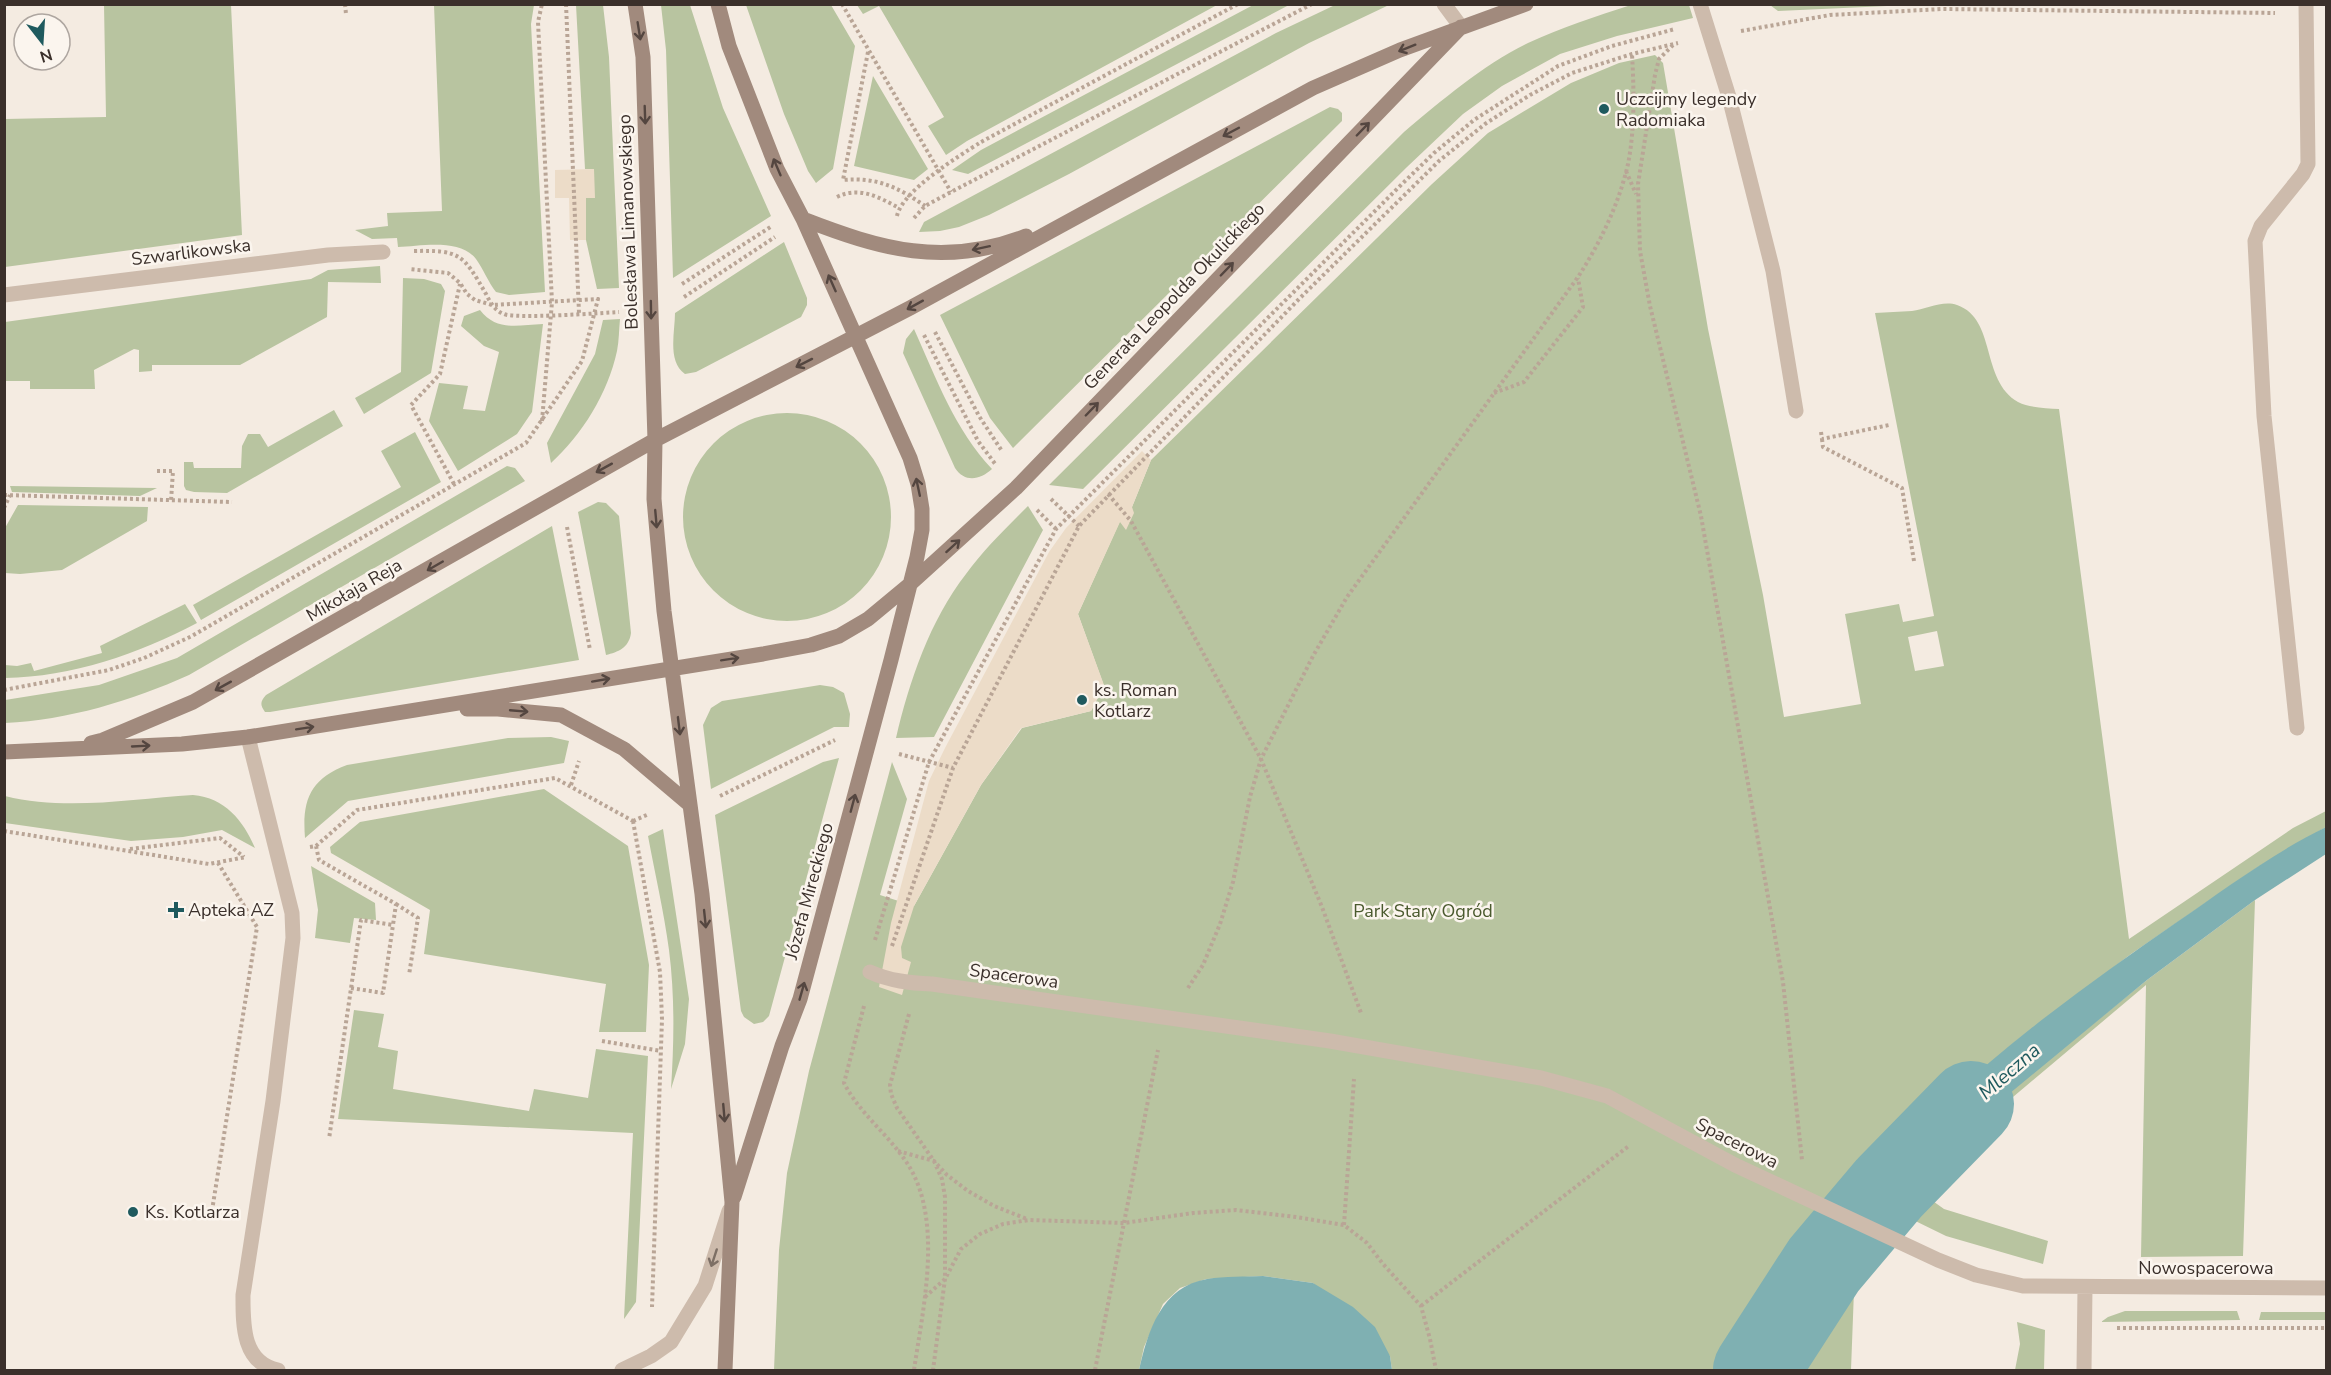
<svg xmlns="http://www.w3.org/2000/svg" width="2331" height="1375" viewBox="0 0 2331 1375" font-family="'Nunito Sans',sans-serif">
<style>
.green{fill:#b8c4a0;fill-rule:evenodd}
.plaza{fill:#ecdcc8}
.water{fill:#7fb0b2}
.lines{fill:none;stroke-linecap:round;stroke-linejoin:round}
.river{stroke:#7fb0b2;stroke-width:86}
.path{stroke:#b9a596;stroke-width:4;stroke-dasharray:3 3;stroke-linecap:butt}
.lane{stroke:#cdbbac;stroke-width:15}
.street{stroke:#cdbbac;stroke-width:15}
.secondary{stroke:#a18a7d;stroke-width:15}
.oneway{stroke:#544640}
.oneway2{stroke:#7d6f65}
.poi-dot{fill:#1f5a5e;stroke:#fbf5ee;stroke-width:2}
.labels{text-anchor:middle;stroke-width:5;stroke-linejoin:round;paint-order:stroke}
.poi-label{font-size:18px;fill:#3b302b;stroke:#fbf5ee;text-anchor:start}
.street-label{font-size:18px;fill:#3b302b;stroke:#fbf5ee}
.park-label{font-size:18px;fill:#4a5a2e;stroke:#fbf5ee}
.water-label{font-size:20px;font-style:italic;fill:#1f5a5e;stroke:#fbf5ee}
</style>
<rect width="100%" height="100%" fill="#f4ebe1"/>
<path class="green" d="M 1255,4 L 1289,5 L 968,174 L 952,170 L 981,150 Z
M 104,5 L 231,5 L 242,235 L 5,267 L 5,119 L 106,117 Z
M 434,5 L 534,5 L 531,24 L 545,292 L 509,295 L 496,292 C 488,282 484,270 476,259 C 460,238 421,246 398,247 L 397,238 L 372,239 L 355,230 L 388,226 L 387,213 L 442,211 Z
M 576,5 L 603,5 L 609,57 L 619,288 L 597,289 L 586,240 L 586,198 L 594,198 L 594,169 L 585,169 Z
M 661,5 L 690,5 L 723,108 L 771,216 L 673,278 L 666,50 Z
M 746,5 L 831,5 L 855,46 L 833,169 L 816,183 L 808,171 L 784,114 Z
M 857,5 L 1217,5 L 967,141 L 946,155 L 928,126 L 944,117 L 879,6 L 863,14 Z
M 1335,5 L 1389,5 L 1309,43 L 1069,174 L 989,215 L 959,227 L 940,231 L 919,232 L 924,222 L 1276,33 Z
M 1631,5 L 1689,5 L 1693,18 L 1617,36 L 1560,54 L 1502,86 L 1463,114 L 1407,167 L 1083,489 L 1049,485 L 1404,132 C 1442,100 1483,65 1528,43 C 1561,28 1596,16 1631,5 Z
M 1770,5 L 1909,5 L 1778,11 Z
M 1655,55 L 1663,63 L 1708,329 L 1763,595 L 1784,717 L 1861,704 L 1845,614 L 1899,604 L 1903,622 L 1934,616 L 1875,313 C 1887,312 1900,312 1912,311 C 1926,309 1943,300 1957,305 C 1997,319 1980,380 2018,402 C 2030,408 2046,408 2059,409 L 2129,939 L 2293,828 L 2326,811 L 2326,827 L 2258,867 L 2131,954 L 2016,1041 L 1938,1108 L 1880,1168 L 1871,1178 L 1855,1264 L 1851,1370 L 1392,1370 L 1390,1356 L 1313,1283 L 1263,1276 L 1206,1279 L 1180,1288 L 1163,1304 L 1144,1347 L 1139,1370 L 774,1370 L 779,1250 L 787,1173 L 809,1071 L 892,762 L 907,799 L 880,895 L 914,906 L 981,785 L 1022,728 L 1091,711 L 1104,686 L 1078,614 L 1120,521 L 1126,529 L 1132,507 L 1151,460 L 1432,184 L 1488,133 L 1571,83 L 1619,63 ZM 1937,631 L 1944,666 L 1915,671 L 1908,637 Z
M 873,76 L 928,169 L 914,180 L 854,166 Z
M 1330,107 L 1338,109 L 1342,113 L 1342,121 L 1013,448 L 990,418 L 940,315 Z
M 784,242 L 807,298 L 807,305 L 801,317 L 696,372 L 685,374 C 667,362 675,332 675,313 Z
M 380,266 L 381,283 L 328,282 L 327,317 L 240,365 L 152,365 L 152,371 L 139,372 L 139,350 L 134,349 L 94,370 L 95,389 L 30,389 L 30,381 L 5,381 L 5,322 L 311,279 L 328,270 Z
M 403,278 L 424,279 L 441,284 L 445,291 L 431,373 L 364,414 L 355,398 L 401,372 Z
M 480,310 C 497,332 518,325 543,324 L 532,412 L 517,434 L 458,471 L 429,421 L 439,383 L 468,386 L 463,409 L 485,411 L 499,352 L 484,346 L 461,326 L 464,316 Z
M 620,319 C 619,329 619,341 617,351 C 608,393 582,435 551,463 L 547,443 L 595,354 L 603,320 Z
M 914,329 C 936,378 955,430 992,469 C 980,480 965,483 955,468 L 903,353 L 906,339 Z
M 334,410 L 343,426 L 227,493 L 194,492 L 186,490 L 184,486 L 184,462 L 193,462 L 194,468 L 241,468 L 242,446 L 248,434 L 260,434 L 268,447 Z
M683 517a104 104 0 1 1 208 0a104 104 0 1 1-208 0Z
M 415,432 L 441,482 L 201,620 L 193,605 L 401,487 L 381,451 Z
M 507,466 L 515,468 L 525,481 L 189,675 C 131,701 68,720 5,723 L 5,700 L 99,685 L 177,658 Z
M 10,486 L 157,488 L 140,496 L 12,492 Z
M 598,502 L 606,503 L 619,516 L 631,633 C 629,648 618,652 606,655 L 578,512 Z
M 18,505 L 148,507 L 147,521 L 62,570 L 20,574 L 5,573 L 5,528 Z
M 1028,506 L 1043,530 L 934,737 L 896,738 C 909,682 930,620 966,574 C 984,549 1006,528 1028,506 Z
M 552,526 L 579,660 L 270,712 L 265,712 C 260,705 260,702 266,695 Z
M 185,604 L 197,623 C 138,654 72,677 5,678 L 5,665 L 17,666 L 31,663 L 34,671 L 102,653 L 100,646 Z
M 820,685 L 833,687 L 844,693 L 850,714 L 849,727 L 834,727 L 711,789 L 703,725 L 711,708 L 722,701 Z
M 551,737 L 569,741 L 564,763 L 348,801 L 305,838 C 302,800 310,779 347,765 L 508,738 Z
M 839,758 L 769,1016 L 763,1022 L 754,1024 L 744,1017 L 741,1011 L 715,815 L 823,762 Z
M 544,789 L 628,846 L 649,965 L 646,1032 L 599,1032 L 606,984 L 424,954 L 430,910 L 331,853 L 330,847 L 360,822 Z
M 193,795 C 225,798 243,820 255,848 L 222,830 L 183,837 L 131,841 L 5,823 L 5,796 C 65,811 132,799 193,795 Z
M 663,829 L 689,999 L 685,1044 L 671,1089 C 674,1043 675,997 669,950 C 664,912 655,874 648,836 Z
M 311,866 L 375,903 L 376,920 L 354,918 L 350,943 L 315,938 L 318,910 Z
M 2255,900 L 2243,1256 L 2141,1257 L 2146,985 L 1981,1124 L 1916,1189 L 1944,1209 L 2048,1241 L 2043,1264 L 1946,1236 L 1897,1212 L 1907,1199 L 1902,1195 L 1969,1127 L 2026,1078 L 2147,980 Z
M 354,1010 L 384,1014 L 378,1047 L 398,1051 L 393,1089 L 529,1111 L 534,1089 L 588,1098 L 596,1049 L 648,1056 L 636,1302 L 624,1319 L 633,1133 L 338,1119 Z
M 2125,1311 L 2237,1311 L 2240,1320 L 2101,1322 L 2108,1317 Z
M 2261,1312 L 2326,1312 L 2326,1320 L 2259,1320 Z
M 2017,1322 L 2045,1330 L 2044,1370 L 2015,1370 L 2020,1344 Z"/>
<path class="plaza" d="M 594,169 L 595,198 L 586,198 L 586,240 L 570,240 L 569,198 L 555,198 L 555,170 Z
M 1142,451 L 1151,460 L 1132,507 L 1134,513 L 1126,530 L 1120,522 L 1078,614 L 1104,685 L 1091,711 L 1021,728 L 981,785 L 914,906 L 901,947 L 902,958 L 911,962 L 902,995 L 879,987 L 891,923 L 929,781 L 945,748 L 1049,552 L 1066,528 Z"/>
<path class="water" d="M 2326,827 L 2326,854 L 2255,900 L 2147,980 L 1969,1127 L 1902,1195 L 1871,1178 C 1958,1078 2068,997 2177,922 C 2225,889 2273,853 2326,827 Z
M 1811,1243 L 1846,1260 L 1783,1345 L 1767,1370 L 1731,1370 Z
M 1263,1276 L 1313,1283 L 1353,1307 L 1375,1327 L 1390,1356 L 1392,1370 L 1139,1370 C 1148,1331 1161,1287 1207,1279 C 1225,1276 1245,1277 1263,1276 Z"/>
<g class="lines">
<path class="river" d="M 1756,1370 L 1824,1265 L 1889,1188 L 1971,1104"/>
<path class="path" d="M 345,4 L 346,14
M 566,4 L 579,313
M 842,4 L 951,192
M 1741,31 L 1830,15 L 1942,9 L 2275,13
M 1673,45 L 1659,59 L 1655,75 L 1638,184 L 1640,251 L 1650,306 L 1701,516 L 1783,982 L 1802,1160
M 868,52 L 843,180 C 877,177 898,187 925,206
M 1626,171 L 1636,194
M 837,197 C 859,186 879,197 899,208
M 897,216 C 902,191 959,156 981,142 L 1238,4
M 914,218 L 925,206 L 951,192 L 1312,4
M 414,251 C 460,250 463,254 486,294 C 490,302 495,311 504,314 C 514,319 602,313 619,312
M 682,284 L 772,226
M 684,297 L 775,237
M 935,332 L 979,416 L 1002,451
M 924,335 L 978,441 L 996,465
M 1494,393 L 1524,382 L 1583,307 L 1578,278
M 542,421 L 552,302 L 538,22 L 542,4
M 1821,432 L 1822,439 L 1889,425
M 1822,439 L 1823,447 L 1902,488 L 1914,561
M 157,471 L 173,471 L 171,501
M 454,484 L 411,405 L 440,374 L 460,284
M 1108,494 L 1131,521 L 1261,759 L 1322,907 L 1361,1013
M 4,495 L 232,502
M 1051,499 L 1079,526
M 4,508 L 10,495
M 1037,510 L 1056,529
M 567,527 L 590,650
M 4,690 L 109,670 L 144,658 L 192,636 L 526,443 L 582,361 L 598,299 L 492,305 L 475,300 L 467,294 L 460,283 L 448,273 L 409,269
M 899,754 L 953,768
M 571,785 L 579,761
M 720,796 L 835,740
M 633,821 L 660,972 L 662,1019 L 652,1307
M 633,821 L 649,814
M 4,831 L 209,864 L 246,857
M 316,846 L 319,860 L 396,904 L 393,925 L 361,920 L 329,1139
M 310,847 L 316,846 L 357,810 L 555,778 L 633,821
M 130,849 L 220,838 L 244,857
M 396,904 L 418,918 L 409,975
M 875,940 L 929,762 L 1056,529 L 1402,184 L 1434,153 L 1474,120 L 1558,66 L 1612,46 L 1675,29
M 892,946 L 953,768 L 1079,526 L 1300,298 L 1439,161 L 1485,124 L 1530,95 L 1572,73 L 1632,54 L 1678,43
M 351,988 L 383,993 L 393,925
M 1188,988 L 1203,965 L 1220,924 L 1233,882 L 1250,797 L 1261,759 L 1313,656 L 1347,597 L 1578,277 C 1600,243 1619,204 1628,164 C 1635,129 1634,89 1632,54
M 864,1006 L 844,1083 C 860,1114 888,1134 907,1163 C 944,1219 923,1308 914,1370
M 909,1014 L 890,1085 L 891,1094 L 897,1108 L 934,1161 L 942,1179 L 945,1197 L 945,1279 L 933,1370
M 602,1041 L 661,1051
M 898,1151 L 934,1161 L 947,1175 L 968,1191 L 994,1206 L 1027,1219
M 211,1217 L 257,927 L 218,863
M 1344,1225 L 1354,1079
M 925,1297 L 945,1279 L 961,1249 L 980,1234 L 1003,1224 L 1029,1220 L 1124,1223 L 1193,1213 L 1236,1210 L 1296,1217 L 1344,1225 L 1367,1243 L 1383,1264 L 1421,1306 L 1430,1339 L 1436,1370
M 1421,1306 L 1630,1145
M 2117,1328 L 2326,1328
M 1095,1370 L 1158,1050"/>
<path class="lane" d="M 1444,4 L 1461,27
M 1700,4 L 1729,97 L 1773,271 L 1796,411
M 2297,728 L 2264,416 L 2255,241 L 2261,226 L 2303,174 L 2308,164 L 2306,4
M 248,737 L 292,913 L 293,938 L 273,1101 L 243,1295 C 243,1324 242,1363 278,1370
M 622,1370 L 651,1356 L 671,1342 L 705,1286 L 729,1211"/>
<path class="street" d="M 4,295 L 328,255 L 383,252
M 870,972 C 890,981 910,983 932,984 L 1330,1041 L 1541,1078 L 1607,1096 L 1735,1165 L 1938,1260 L 1976,1275 L 2023,1286 L 2326,1288
M 2084,1370 L 2085,1287"/>
<path class="secondary" d="M 635,4 L 643,57 L 655,440 L 654,499 L 664,611 L 702,894 L 732,1202 L 725,1370
M 718,4 L 729,46 L 777,169 L 803,219 L 910,458 L 918,484 L 922,509 L 922,530 L 917,557 L 891,660 L 800,999 L 782,1046 L 734,1197
M 803,219 C 880,249 945,268 1026,236
M 467,709 L 498,709 L 561,715 L 624,749 L 689,804
M 91,743 L 103,740 L 193,702 L 655,440 L 910,308 L 1313,88 L 1400,50 L 1526,4
M 4,752 L 182,744 L 248,737 L 763,654 L 811,645 L 839,636 L 868,619 L 909,585 L 1016,488 L 1461,27"/>
</g>
<defs><path id="oneway-shaft" d="M-6 0H5M1.5-3L5.5 0L1.5 3" fill="none" stroke-width="1.6" stroke-linecap="round" stroke-linejoin="round" transform="scale(1.5)"/></defs>
<g class="oneway">
<use href="#oneway-shaft" transform="translate(639 31) rotate(81)"/>
<use href="#oneway-shaft" transform="translate(1407 48) rotate(158)"/>
<use href="#oneway-shaft" transform="translate(645 115) rotate(88)"/>
<use href="#oneway-shaft" transform="translate(1363 129) rotate(-46)"/>
<use href="#oneway-shaft" transform="translate(1231 132) rotate(152)"/>
<use href="#oneway-shaft" transform="translate(777 167) rotate(-113)"/>
<use href="#oneway-shaft" transform="translate(981 248) rotate(168)"/>
<use href="#oneway-shaft" transform="translate(1227 269) rotate(-46)"/>
<use href="#oneway-shaft" transform="translate(832 283) rotate(-114)"/>
<use href="#oneway-shaft" transform="translate(915 305) rotate(151)"/>
<use href="#oneway-shaft" transform="translate(651 310) rotate(89)"/>
<use href="#oneway-shaft" transform="translate(804 363) rotate(153)"/>
<use href="#oneway-shaft" transform="translate(1092 409) rotate(-46)"/>
<use href="#oneway-shaft" transform="translate(604 468) rotate(151)"/>
<use href="#oneway-shaft" transform="translate(918 487) rotate(-102)"/>
<use href="#oneway-shaft" transform="translate(656 519) rotate(85)"/>
<use href="#oneway-shaft" transform="translate(953 546) rotate(-42)"/>
<use href="#oneway-shaft" transform="translate(435 566) rotate(150)"/>
<use href="#oneway-shaft" transform="translate(730 659) rotate(-9)"/>
<use href="#oneway-shaft" transform="translate(601 680) rotate(-10)"/>
<use href="#oneway-shaft" transform="translate(223 686) rotate(151)"/>
<use href="#oneway-shaft" transform="translate(519 711) rotate(5)"/>
<use href="#oneway-shaft" transform="translate(679 726) rotate(83)"/>
<use href="#oneway-shaft" transform="translate(305 728) rotate(-9)"/>
<use href="#oneway-shaft" transform="translate(141 746) rotate(-3)"/>
<use href="#oneway-shaft" transform="translate(853 803) rotate(-75)"/>
<use href="#oneway-shaft" transform="translate(705 919) rotate(84)"/>
<use href="#oneway-shaft" transform="translate(802 991) rotate(-74)"/>
<use href="#oneway-shaft" transform="translate(724 1113) rotate(85)"/>
</g>
<use class="oneway2" href="#oneway-shaft" transform="translate(714 1258) rotate(108)"/>
<g class="poi-dot">
<circle cx="1604" cy="109" r="6"/>
<circle cx="1082" cy="700" r="6"/>
<path d="M173 901h6v6h6v6h-6v6h-6v-6h-6v-6h6z"/>
<circle cx="133" cy="1212" r="6"/>
</g>
<g class="labels">
<g class="poi-label">
<text x="1616" y="105">Uczcijmy legendy<tspan x="1616" dy="21">Radomiaka</tspan></text>
<text x="1094" y="696">ks. Roman<tspan x="1094" dy="21">Kotlarz</tspan></text>
<text x="188" y="916">Apteka AZ</text>
<text x="145" y="1218">Ks. Kotlarza</text>
</g>
<g class="street-label">
<text transform="translate(628 222) rotate(-92)" y="6">Bolesława Limanowskiego</text>
<text transform="translate(191 252) rotate(-7)" y="6">Szwarlikowska</text>
<text transform="translate(1174 296) rotate(-46)" y="6">Generała Leopolda Okulickiego</text>
<text transform="translate(354 590) rotate(-30)" y="6">Mikołaja Reja</text>
<text transform="translate(809 891) rotate(-75)" y="6">Józefa Mireckiego</text>
<text transform="translate(1014 976) rotate(8)" y="6">Spacerowa</text>
<text transform="translate(1737 1143) rotate(27)" y="6">Spacerowa</text>
<text x="2206" y="1274">Nowospacerowa</text>
</g>
<g class="park-label">
<text x="1423" y="917">Park Stary Ogród</text>
</g>
<g class="water-label">
<text transform="translate(2009 1071) rotate(-41)" y="7">Mleczna</text>
</g>
</g>
<rect width="2331" height="1375" fill="none" stroke="#3b302b" stroke-width="12"/>
<g transform="translate(42 42) rotate(163)"><circle r="28" fill="#fbf5ee" stroke="#aea6a0" stroke-width="1.5"/>
<path d="M0-4.5L10 22L0 15L-10 22Z" fill="#1f5a5e"/>
<text y="-9" font-size="16" font-weight="bold" text-anchor="middle" fill="#3b302b">N</text>
</g>
</svg>
